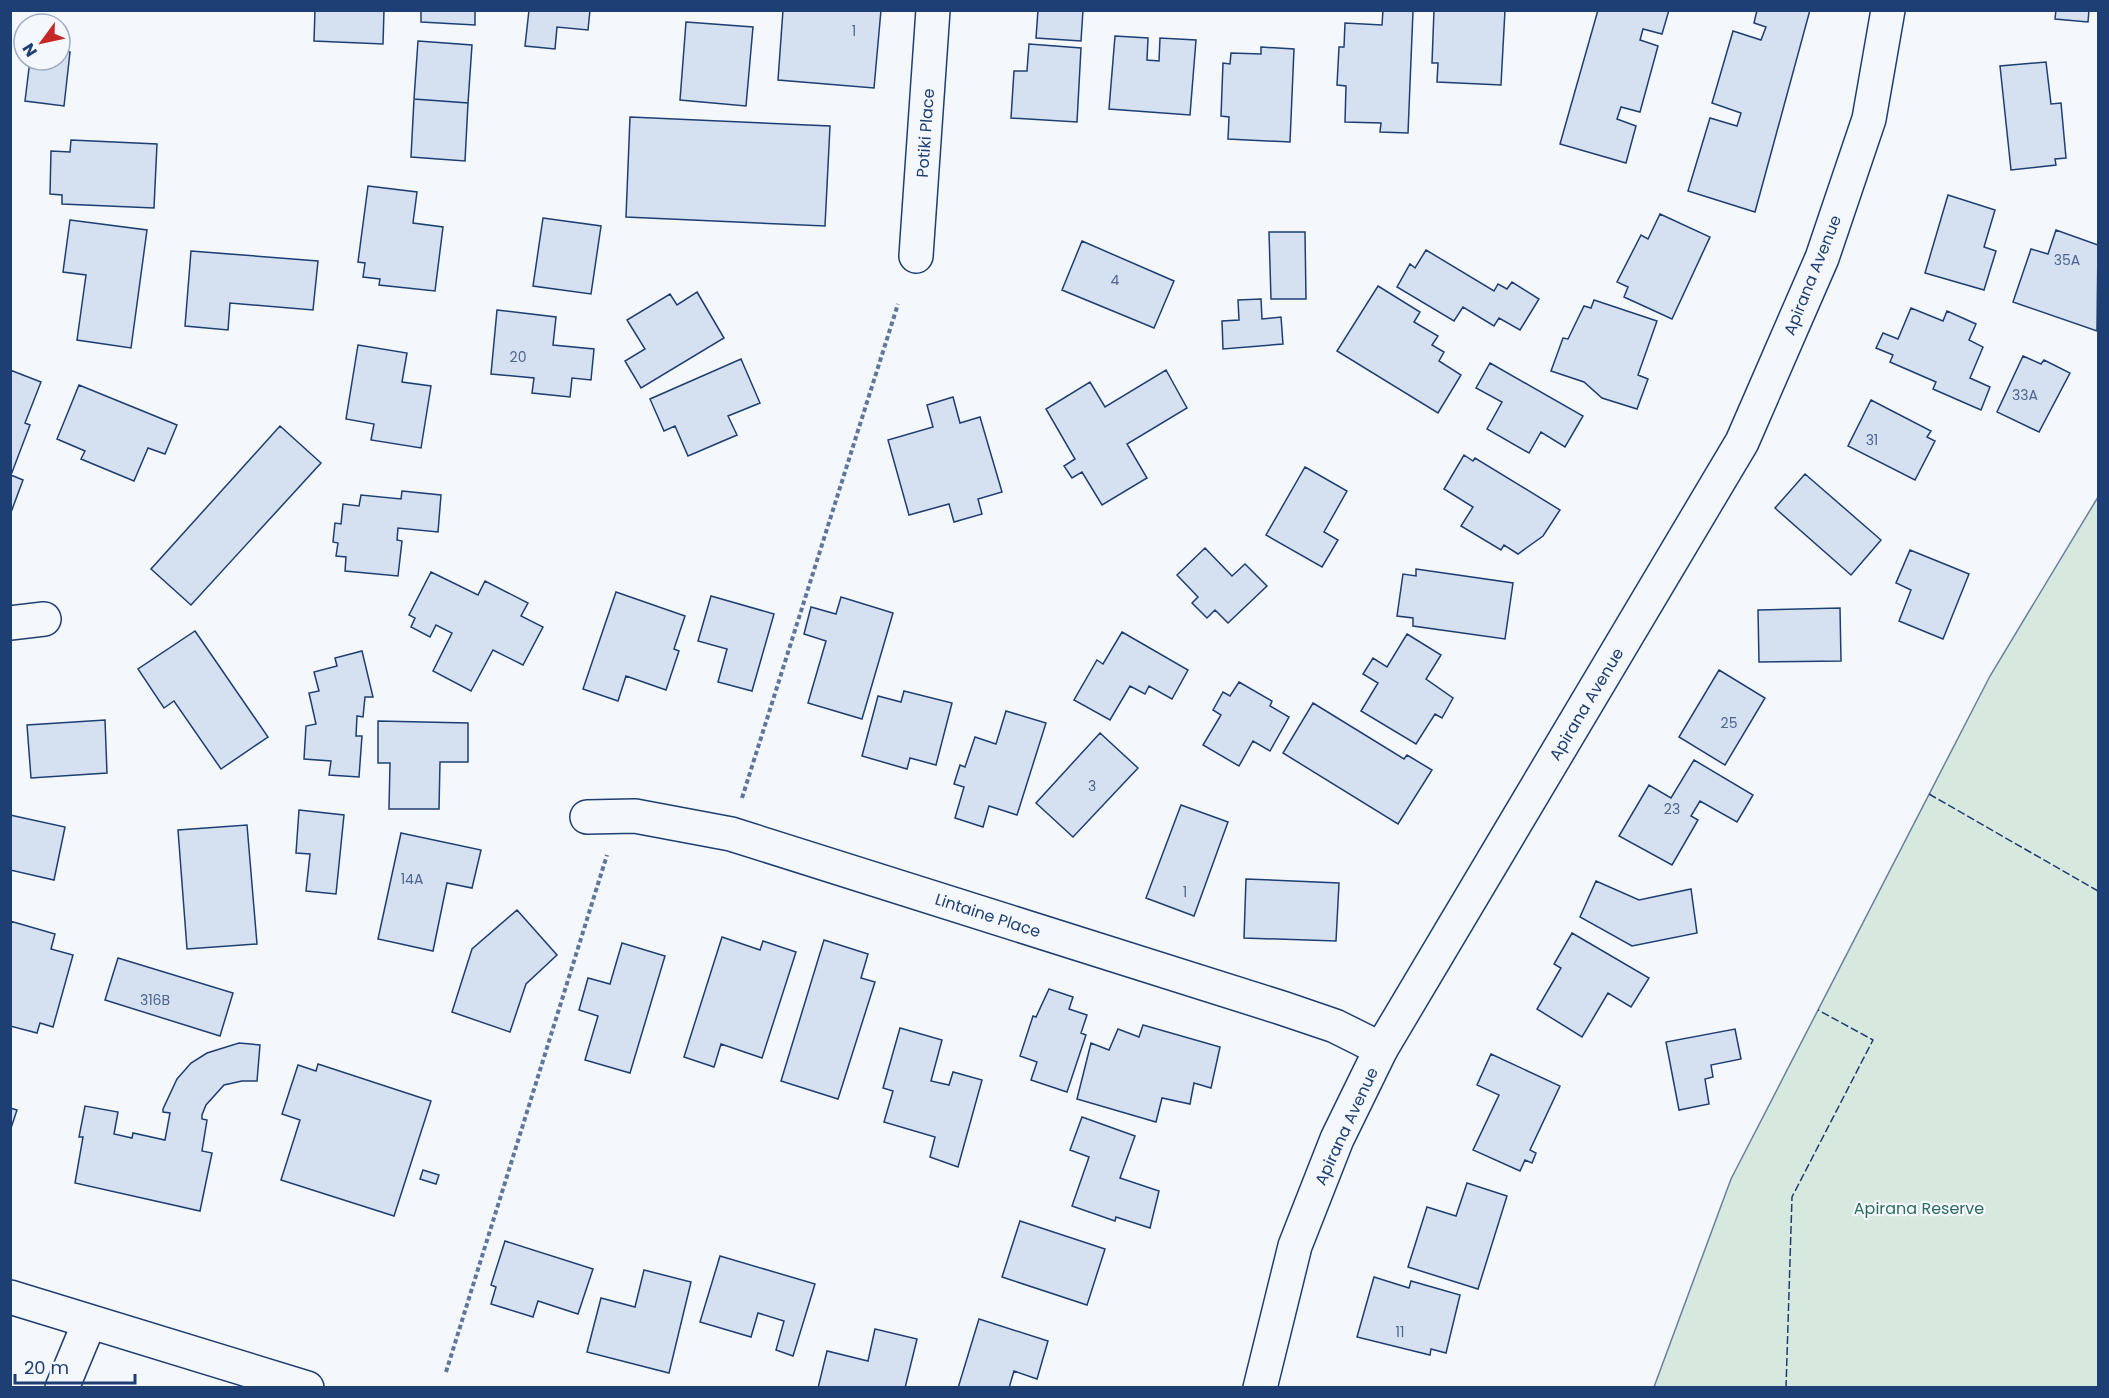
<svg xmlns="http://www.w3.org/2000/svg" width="2109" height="1398" viewBox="0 0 2109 1398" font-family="Poppins,sans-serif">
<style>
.green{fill:#d7e8df;stroke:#687fa3;stroke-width:1.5}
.building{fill:#d5e0f0;stroke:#1d3f73;stroke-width:1.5}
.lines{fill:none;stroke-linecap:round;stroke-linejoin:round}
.minor-casing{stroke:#1d3f73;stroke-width:36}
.major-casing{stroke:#1d3f73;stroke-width:36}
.path{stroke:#5e769c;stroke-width:4;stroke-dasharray:4.5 3;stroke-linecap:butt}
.minor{stroke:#f4f7fb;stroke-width:33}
.major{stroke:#f4f7fb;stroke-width:33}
.fence{stroke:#1d3f73;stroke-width:1.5;stroke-dasharray:8 3;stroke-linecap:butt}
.labels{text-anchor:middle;stroke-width:4.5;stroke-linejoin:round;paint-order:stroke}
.number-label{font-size:14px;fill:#4b6792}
.street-label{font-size:16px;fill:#1d3f73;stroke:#f4f7fb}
.park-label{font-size:16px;fill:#2c6c60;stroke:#f4f7fb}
</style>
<rect width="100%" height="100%" fill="#f4f7fb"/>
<path class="green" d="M 2098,497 L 2098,1387 L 1654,1387 L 1731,1179 L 1990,676 Z"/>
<path class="building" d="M 315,10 L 384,10 L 383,44 L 314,41 Z
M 421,10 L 475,10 L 475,25 L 421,22 Z
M 529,10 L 590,10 L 588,30 L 557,27 L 555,49 L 525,46 Z
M 783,10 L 881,10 L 874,88 L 778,80 Z
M 1038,10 L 1083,10 L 1081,41 L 1036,38 Z
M 1383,10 L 1413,11 L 1408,133 L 1380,132 L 1381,123 L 1345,122 L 1346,86 L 1337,85 L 1339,47 L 1344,47 L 1345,23 L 1382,25 Z
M 1434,10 L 1505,10 L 1501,85 L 1437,82 L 1438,63 L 1432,63 Z
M 1598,10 L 1669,10 L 1662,34 L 1643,29 L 1640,40 L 1658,46 L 1640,112 L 1621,107 L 1617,119 L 1636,126 L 1626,163 L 1560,144 Z
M 1757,10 L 1810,10 L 1755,212 L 1688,191 L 1710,118 L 1737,126 L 1741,113 L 1712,103 L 1733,31 L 1761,40 L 1766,27 L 1754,23 Z
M 2056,10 L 2089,10 L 2088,22 L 2055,19 Z
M 686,22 L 753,27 L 746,106 L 680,100 Z
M 1115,36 L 1148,38 L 1147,60 L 1159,61 L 1160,38 L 1196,40 L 1190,115 L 1109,109 Z
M 418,41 L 472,45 L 468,103 L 414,99 Z
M 1029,44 L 1081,48 L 1077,122 L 1011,118 L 1014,71 L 1027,71 Z
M 1261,47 L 1294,49 L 1290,142 L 1228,139 L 1229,117 L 1221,116 L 1223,63 L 1230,64 L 1231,53 L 1261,54 Z
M 60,51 L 70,52 L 64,106 L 25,101 L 30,60 L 60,60 Z
M 2046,62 L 2051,104 L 2061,103 L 2066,158 L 2055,159 L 2056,165 L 2011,170 L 2000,66 Z
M 414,99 L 468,103 L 465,161 L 411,157 Z
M 630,117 L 830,126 L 825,226 L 626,217 Z
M 71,140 L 157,144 L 154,208 L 62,204 L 62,195 L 50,194 L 51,151 L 70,152 Z
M 368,186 L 417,192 L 413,223 L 443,227 L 435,291 L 379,285 L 380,279 L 363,277 L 365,263 L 358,262 Z
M 1948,195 L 1995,210 L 1984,247 L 1996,251 L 1984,290 L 1925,273 Z
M 1660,214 L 1710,237 L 1672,319 L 1624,297 L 1628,287 L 1617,282 L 1641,235 L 1648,239 Z
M 543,218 L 601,226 L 591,294 L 533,286 Z
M 70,220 L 147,230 L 131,348 L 77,340 L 86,275 L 63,272 Z
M 2056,230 L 2098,245 L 2097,331 L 2013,302 L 2031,249 L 2048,254 Z
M 1269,232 L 1305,232 L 1306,299 L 1271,299 Z
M 1082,241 L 1174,281 L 1154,328 L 1062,290 Z
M 1426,250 L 1494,291 L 1498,284 L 1507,289 L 1512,282 L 1539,299 L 1520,330 L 1499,318 L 1494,326 L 1463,307 L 1454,321 L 1397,287 L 1410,264 L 1415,268 Z
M 191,251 L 318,261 L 313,310 L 230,303 L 228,330 L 185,326 Z
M 1378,286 L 1420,312 L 1414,322 L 1438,336 L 1432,345 L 1444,352 L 1439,361 L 1461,375 L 1438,413 L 1337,351 Z
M 697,292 L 724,338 L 641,388 L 625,361 L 645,349 L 627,320 L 670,294 L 677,305 Z
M 1261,299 L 1262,319 L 1281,317 L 1283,344 L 1223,349 L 1222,321 L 1239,320 L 1238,300 Z
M 1594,300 L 1657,321 L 1638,375 L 1648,379 L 1637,409 L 1602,398 L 1584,382 L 1551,371 L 1563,338 L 1568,339 L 1584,306 L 1591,308 Z
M 1911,308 L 1943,321 L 1947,311 L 1976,324 L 1969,340 L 1983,347 L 1970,378 L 1990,387 L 1981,410 L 1933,389 L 1936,382 L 1890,362 L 1893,355 L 1876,348 L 1883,333 L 1898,339 Z
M 497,310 L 556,317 L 553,345 L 594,349 L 591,380 L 572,378 L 570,397 L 532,393 L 534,378 L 491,374 Z
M 358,345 L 407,353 L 402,382 L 431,386 L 421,448 L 371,440 L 374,424 L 346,419 Z
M 2023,356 L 2041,364 L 2044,360 L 2070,373 L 2039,432 L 1997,412 Z
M 741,359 L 760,403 L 728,416 L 737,435 L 688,456 L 675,426 L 664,431 L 650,399 Z
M 1490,363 L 1583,416 L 1565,447 L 1541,432 L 1529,453 L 1487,429 L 1502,402 L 1476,388 Z
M 10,370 L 41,382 L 25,423 L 30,425 L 11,475 L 23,480 L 10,515 Z
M 1166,370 L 1187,408 L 1127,444 L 1147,478 L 1102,505 L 1082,472 L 1072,478 L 1064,466 L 1075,459 L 1046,409 L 1090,382 L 1105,407 Z
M 79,385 L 177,425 L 165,454 L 148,448 L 134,481 L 81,459 L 85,451 L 57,439 Z
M 953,397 L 960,423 L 980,417 L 1002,492 L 978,499 L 982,514 L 954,522 L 949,504 L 909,515 L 888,440 L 933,427 L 927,405 Z
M 1871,400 L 1931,431 L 1927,437 L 1935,441 L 1915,480 L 1848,446 Z
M 280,426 L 321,463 L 191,605 L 151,569 Z
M 1464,455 L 1473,461 L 1475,458 L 1560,510 L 1543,536 L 1518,554 L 1504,545 L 1501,550 L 1461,526 L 1473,507 L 1444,489 Z
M 1305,467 L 1347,491 L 1324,532 L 1338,540 L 1322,567 L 1266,535 Z
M 1805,474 L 1881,540 L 1851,575 L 1775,508 Z
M 402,491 L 441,495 L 438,532 L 398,528 L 397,540 L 402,541 L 398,576 L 345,571 L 346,557 L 336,556 L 338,543 L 333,542 L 335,523 L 341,524 L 343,504 L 359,506 L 361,495 L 401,499 Z
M 1205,548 L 1232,576 L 1245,564 L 1267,586 L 1228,623 L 1215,610 L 1207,618 L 1192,603 L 1198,597 L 1177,575 Z
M 1910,550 L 1969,574 L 1943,639 L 1899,621 L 1911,590 L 1896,583 Z
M 1416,569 L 1513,583 L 1505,639 L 1413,626 L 1413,618 L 1397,616 L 1403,574 L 1416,576 Z
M 431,572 L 478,595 L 485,581 L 528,603 L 521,616 L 543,627 L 523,665 L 493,650 L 471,691 L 433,671 L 452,633 L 436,625 L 430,637 L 411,627 L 415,618 L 409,615 Z
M 616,592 L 685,616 L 674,649 L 679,651 L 666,690 L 626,676 L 618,701 L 583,689 Z
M 711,596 L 774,614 L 752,691 L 718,682 L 727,649 L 698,641 Z
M 841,597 L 893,613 L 862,719 L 808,703 L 826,641 L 804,634 L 811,607 L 836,614 Z
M 1840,608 L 1841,661 L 1759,662 L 1758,610 Z
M 195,631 L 268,737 L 221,769 L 174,701 L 164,708 L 138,669 Z
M 1122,632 L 1188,670 L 1172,699 L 1149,686 L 1145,694 L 1130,686 L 1110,720 L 1074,700 L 1097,660 L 1103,664 Z
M 1407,634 L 1441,655 L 1426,679 L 1453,698 L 1442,718 L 1435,714 L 1416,744 L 1361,711 L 1378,683 L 1363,674 L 1373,658 L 1387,667 Z
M 362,651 L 373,697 L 365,697 L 363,717 L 357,716 L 356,736 L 362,736 L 359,777 L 329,775 L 331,761 L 304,759 L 306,726 L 316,724 L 309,693 L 319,691 L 314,672 L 337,666 L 335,658 Z
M 1719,670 L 1765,698 L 1725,765 L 1679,737 Z
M 1239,682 L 1272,701 L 1270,706 L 1289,717 L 1270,751 L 1253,741 L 1239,766 L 1203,745 L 1221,715 L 1213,710 L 1223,692 L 1230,696 Z
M 904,691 L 952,703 L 936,765 L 910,758 L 907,769 L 862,756 L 878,696 L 901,702 Z
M 1313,703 L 1404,759 L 1407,755 L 1432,770 L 1398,824 L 1283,753 Z
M 1006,711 L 1046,723 L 1017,815 L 989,806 L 983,827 L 955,818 L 964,787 L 954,784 L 960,765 L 965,767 L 975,737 L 996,744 Z
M 105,720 L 107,773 L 31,778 L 27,725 Z
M 378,721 L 468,723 L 468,762 L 440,762 L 439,809 L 389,809 L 390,763 L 378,763 Z
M 1100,733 L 1138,768 L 1073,837 L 1036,803 Z
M 1694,760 L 1753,795 L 1737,822 L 1700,801 L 1691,816 L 1698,820 L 1672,865 L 1619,836 L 1649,785 L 1671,798 Z
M 1181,805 L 1228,822 L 1194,916 L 1146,898 Z
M 299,810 L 344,815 L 336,894 L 306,891 L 310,854 L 296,853 Z
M 10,815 L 65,827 L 54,880 L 10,870 Z
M 247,825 L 257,944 L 187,949 L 178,830 Z
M 401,833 L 481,850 L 472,888 L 447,883 L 433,951 L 378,939 Z
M 1246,879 L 1339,883 L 1336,941 L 1244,938 Z
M 1596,881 L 1639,900 L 1691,889 L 1697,933 L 1632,946 L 1580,917 Z
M 517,910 L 557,955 L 526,984 L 510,1032 L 452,1012 L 472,949 Z
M 10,921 L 55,934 L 51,949 L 73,955 L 53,1027 L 40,1023 L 37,1033 L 10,1026 Z
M 1572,933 L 1649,978 L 1631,1007 L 1608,993 L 1582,1037 L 1537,1009 L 1561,968 L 1554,964 Z
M 722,937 L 760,950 L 763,941 L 796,952 L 762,1058 L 721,1044 L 714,1067 L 684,1057 Z
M 824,940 L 868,954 L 861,978 L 875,982 L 838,1099 L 781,1081 Z
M 622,943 L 665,956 L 630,1073 L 585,1060 L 598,1016 L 579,1010 L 588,978 L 610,984 Z
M 118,958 L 233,993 L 220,1036 L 105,1000 Z
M 1049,989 L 1073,997 L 1069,1009 L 1087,1015 L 1081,1033 L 1086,1035 L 1067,1092 L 1031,1080 L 1037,1062 L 1020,1056 L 1033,1016 L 1036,1017 Z
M 1143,1025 L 1220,1047 L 1211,1088 L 1194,1083 L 1190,1104 L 1162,1098 L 1156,1122 L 1077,1099 L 1091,1043 L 1109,1050 L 1118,1029 L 1139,1037 Z
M 900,1028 L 942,1040 L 931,1081 L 949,1085 L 953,1072 L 982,1080 L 958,1167 L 930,1157 L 935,1137 L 884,1122 L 893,1091 L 883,1088 Z
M 1735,1029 L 1741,1059 L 1711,1065 L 1713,1077 L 1705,1079 L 1709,1104 L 1679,1110 L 1666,1042 Z
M 239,1043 L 260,1045 L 257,1081 L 242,1081 L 224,1085 L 206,1105 L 202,1115 L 202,1119 L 207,1120 L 202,1151 L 212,1153 L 200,1211 L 75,1183 L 83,1137 L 79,1137 L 85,1106 L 118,1112 L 114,1134 L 132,1138 L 133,1133 L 165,1140 L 170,1113 L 163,1112 L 163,1109 L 177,1079 L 191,1063 L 207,1053 Z
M 1491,1054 L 1560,1086 L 1530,1150 L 1536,1153 L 1532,1163 L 1525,1160 L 1520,1171 L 1473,1150 L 1499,1095 L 1477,1085 Z
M 318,1064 L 431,1101 L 394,1216 L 281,1180 L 300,1120 L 282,1114 L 298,1065 L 316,1071 Z
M 10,1108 L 17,1110 L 10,1131 Z
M 1082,1117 L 1135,1136 L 1120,1178 L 1159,1191 L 1150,1228 L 1116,1217 L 1115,1221 L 1072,1206 L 1089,1157 L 1070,1150 Z
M 423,1170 L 439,1175 L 436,1184 L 420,1179 Z
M 1467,1183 L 1507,1196 L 1478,1289 L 1408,1267 L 1427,1207 L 1456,1216 Z
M 1020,1221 L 1105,1249 L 1087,1305 L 1002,1277 Z
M 505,1241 L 593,1269 L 578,1314 L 538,1301 L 533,1317 L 491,1304 L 496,1287 L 491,1285 Z
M 720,1256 L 815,1284 L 793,1356 L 776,1350 L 784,1321 L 758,1313 L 751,1337 L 700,1322 Z
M 644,1270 L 691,1282 L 669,1373 L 587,1352 L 601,1298 L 635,1307 Z
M 1374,1277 L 1409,1288 L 1411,1281 L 1460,1295 L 1446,1353 L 1431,1349 L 1430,1355 L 1357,1337 Z
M 979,1319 L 1048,1341 L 1037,1379 L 1014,1371 L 1009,1388 L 958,1388 Z
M 875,1329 L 917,1339 L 905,1388 L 818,1388 L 827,1351 L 868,1361 Z"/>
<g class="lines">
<defs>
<path id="minor" d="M 916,256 L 933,10
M 10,623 L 44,619
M 587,817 L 635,816 L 731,834 L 1282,1008 L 1335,1026 L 1381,1049
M 62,1388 L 89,1323"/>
<path id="major" d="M 10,1297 L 307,1388
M 1260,1388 L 1295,1246 L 1337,1139 L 1381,1049 L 1742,442 L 1822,258 L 1869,119 L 1888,10"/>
</defs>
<use href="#minor" class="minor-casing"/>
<use href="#major" class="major-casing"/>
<path class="path" d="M 742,798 L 898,304
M 446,1372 L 607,855"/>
<use href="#minor" class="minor"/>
<use href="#major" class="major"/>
<path class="fence" d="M 1929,794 L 2098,891
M 1786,1388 L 1792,1197 L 1873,1040 L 1818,1010"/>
</g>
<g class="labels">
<g class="number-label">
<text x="854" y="36">1</text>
<text x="2067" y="265">35A</text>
<text x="1115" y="285">4</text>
<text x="518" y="362">20</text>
<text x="2025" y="400">33A</text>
<text x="1872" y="445">31</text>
<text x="1729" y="728">25</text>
<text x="1092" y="791">3</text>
<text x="1672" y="814">23</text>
<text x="412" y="884">14A</text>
<text x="1185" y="897">1</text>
<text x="155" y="1005">316B</text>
<text x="1400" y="1337">11</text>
</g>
<g class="street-label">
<text transform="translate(925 133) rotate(-86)" y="6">Potiki Place</text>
<text transform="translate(1812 275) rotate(-68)" y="6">Apirana Avenue</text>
<text transform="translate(1586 704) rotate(-59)" y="6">Apirana Avenue</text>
<text transform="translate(988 915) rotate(18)" y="6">Lintaine Place</text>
<text transform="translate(1346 1126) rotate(-65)" y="6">Apirana Avenue</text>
</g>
<g class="park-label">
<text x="1919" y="1214">Apirana Reserve</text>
</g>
</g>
<rect width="2109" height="1398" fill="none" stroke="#1d3f73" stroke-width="24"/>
<g transform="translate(42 42) rotate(237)"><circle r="28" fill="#f4f7fb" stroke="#9eadc5" stroke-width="1.5"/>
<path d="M0-4.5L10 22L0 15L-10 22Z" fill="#c62828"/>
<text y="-9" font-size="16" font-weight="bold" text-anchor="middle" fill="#1d3f73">N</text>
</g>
<path d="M15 1374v9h120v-9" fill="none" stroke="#1d3f73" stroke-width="3"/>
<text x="24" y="1374" font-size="18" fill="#1d3f73" stroke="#f4f7fb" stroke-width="4.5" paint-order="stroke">20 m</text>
</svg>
